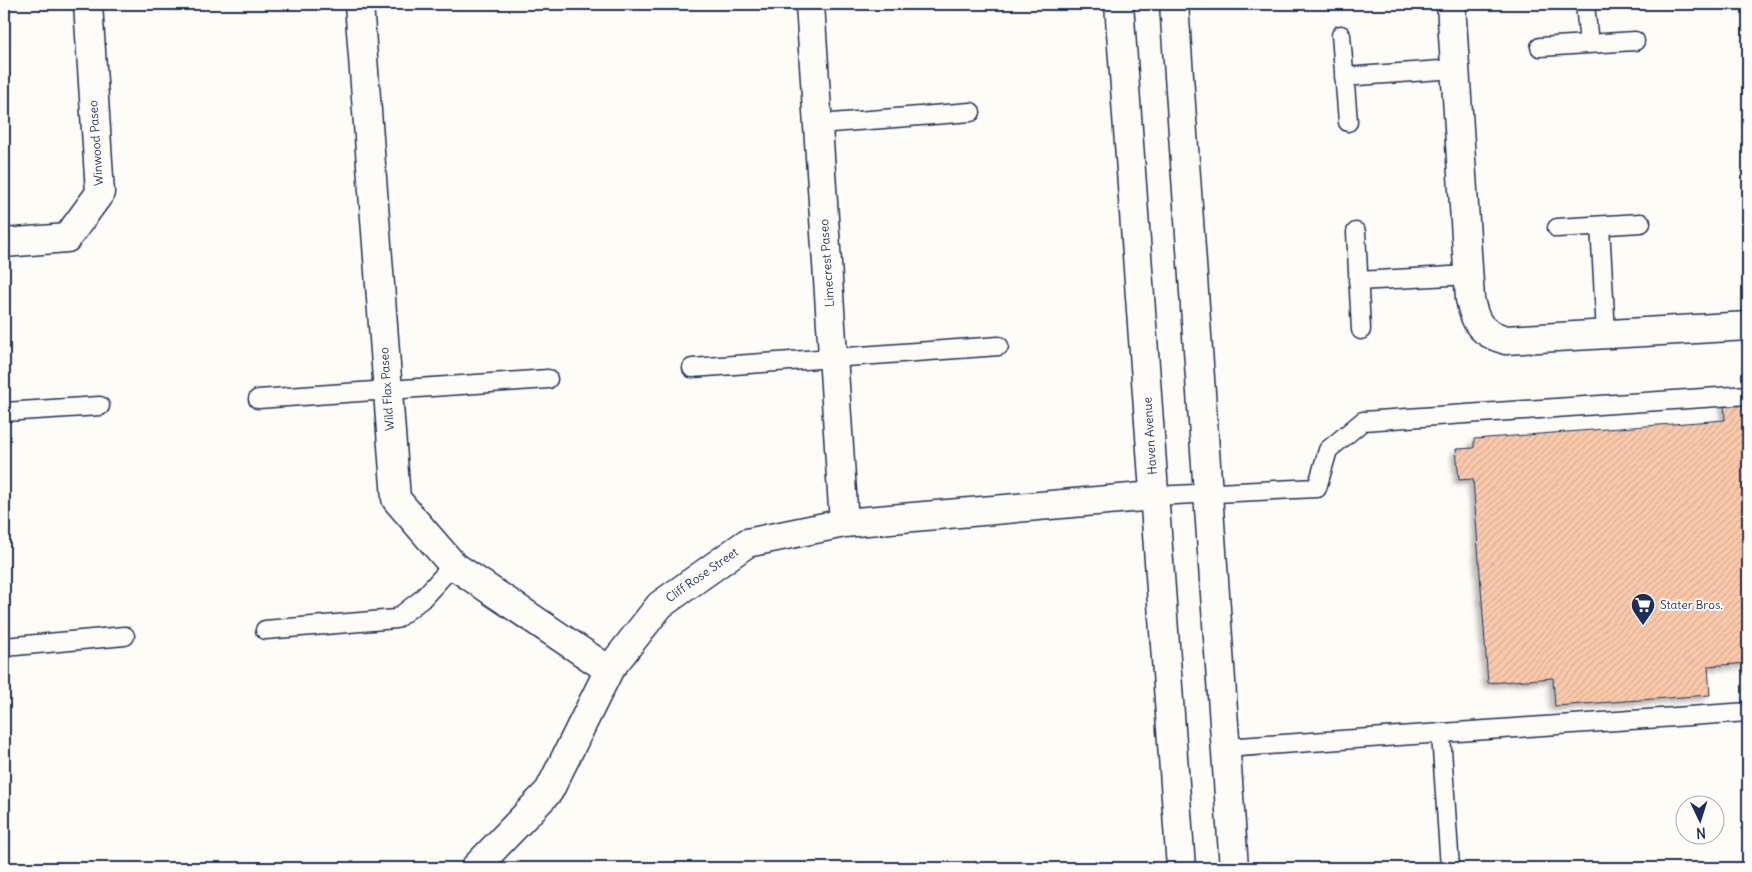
<svg xmlns="http://www.w3.org/2000/svg" width="1752" height="872" viewBox="0 0 1752 872" font-family="Delius,sans-serif">
<style>
.building{fill:url(#building-hatch);stroke:#1b2f5e;filter:url(#shadow)}
.lines{fill:none;stroke-linecap:round;stroke-linejoin:round}
.service-casing{stroke:#1b2f5e;stroke-width:21}
.minor-casing{stroke:#1b2f5e;stroke-width:31}
.tertiary-casing{stroke:#1b2f5e;stroke-width:31}
.service{stroke:#fdfcf7;stroke-width:18}
.minor{stroke:#fdfcf7;stroke-width:28}
.tertiary{stroke:#fdfcf7;stroke-width:28}
.labels{text-anchor:middle;stroke-width:4;stroke-linejoin:round;paint-order:stroke}
.street-label{font-size:12px;fill:#1b2f5e;stroke:#fdfcf7}
.poi-label{font-size:12px;fill:#1b2f5e;stroke:#fdfcf7;text-anchor:start}
</style>
<defs>
<pattern id="building-hatch" width="6" height="6" patternUnits="userSpaceOnUse" patternTransform="scale(1.25)"><rect width="6" height="6" fill="#fac9a9"/><path d="M-1 1l2-2M0 6l6-6M5 7l2-2" fill="none" stroke="#d6ad94"/></pattern>
<filter id="shadow"><feDropShadow dx="-4.5" dy="4.5" stdDeviation="2.5" flood-color="#0004"/></filter>
</defs>
<rect width="100%" height="100%" fill="#fdfcf7"/>
<filter id="ink" filterUnits="userSpaceOnUse"><feTurbulence type="fractalNoise" baseFrequency=".02" numOctaves="2"/><feDisplacementMap in="SourceGraphic" scale="10" xChannelSelector="R" yChannelSelector="G"/><feConvolveMatrix kernelMatrix="1 2 1 2 8 2 1 2 1" color-interpolation-filters="sRGB"/></filter>
<g filter="url(#ink)">
<path class="building" d="M 1748,401 L 1748,663 L 1708,666 L 1710,695 L 1555,706 L 1553,678 L 1488,683 L 1473,479 L 1459,480 L 1456,449 L 1474,448 L 1474,439 L 1725,420 L 1724,403 Z"/>
<g class="lines">
<defs>
<path id="service" d="M 1585,4 L 1589,44
M 1341,35 L 1348,122
M 1540,47 L 1635,41
M 1344,77 L 1455,69
M 819,124 L 971,112
M 1600,226 L 1606,334
M 1557,228 L 1641,223
M 1356,232 L 1361,330
M 1358,281 L 1469,275
M 692,368 L 999,346
M 258,399 L 548,379
M 4,412 L 100,406
M 1154,496 L 1317,488 L 1328,450 L 1363,421 L 1748,395
M 265,630 L 396,619 L 422,599 L 453,565
M 4,647 L 125,636
M 1441,735 L 1450,868
M 1225,748 L 1748,712"/>
<path id="minor" d="M 359,4 L 396,499 L 453,565 L 609,670
M 810,4 L 844,523
M 1451,4 L 1470,299 C 1475,324 1481,333 1506,340 L 1748,326
M 4,243 L 67,238 L 100,193 L 88,4
M 475,868 L 549,791 L 609,670 L 660,605 L 747,543 L 844,523 L 1154,496"/>
<path id="tertiary" d="M 1119,4 L 1181,868
M 1174,4 L 1234,868"/>
</defs>
<use href="#service" class="service-casing"/>
<use href="#minor" class="minor-casing"/>
<use href="#tertiary" class="tertiary-casing"/>
<use href="#service" class="service"/>
<use href="#minor" class="minor"/>
<use href="#tertiary" class="tertiary"/>
</g>
</g>
<defs>
<symbol id="supermarket-pin" viewBox="-11 -11 22 30"><path d="M0 17L-7.5 6A9.5 9.5 0 1 1 7.5 6Z" fill="#1b2f5e" stroke="#fdfcf7"/><path d="M-6-5.5h2.5l.6 2H6L4.5 2H-2.5L-4.4-4H-6ZM-1.5 3.2a1.3 1.3 0 1 0 .1 0ZM3 3.2a1.3 1.3 0 1 0 .1 0Z" fill="#fff"/></symbol>
</defs>
<g fill-rule="evenodd">
<use href="#supermarket-pin" x="1629" y="591" width="28" height="38"/>
</g>
<g class="labels">
<g class="street-label">
<text transform="translate(96 143) rotate(-94)" y="4">Winwood Paseo</text>
<text transform="translate(827 263) rotate(-94)" y="4">Limecrest Paseo</text>
<text transform="translate(387 389) rotate(-94)" y="4">Wild Flax Paseo</text>
<text transform="translate(1150 436) rotate(-94)" y="4">Haven Avenue</text>
<text transform="translate(702 575) rotate(-35)" y="4">Cliff Rose Street</text>
</g>
<g class="poi-label">
<text x="1660" y="609">Stater Bros.</text>
</g>
</g>
<rect width="1752" height="872" fill="none" stroke="#fdfcf7" stroke-width="20"/>
<rect x="10" y="10" width="1732" height="852" fill="none" stroke="#1b2f5e" stroke-width="2" filter="url(#ink)"/>
<g transform="translate(1700 820) rotate(176)"><circle r="24" fill="#fdfcf7" stroke="#a3aaba"/>
<path d="M0-4L9 19L0 12L-9 19Z" fill="#1b2f5e"/>
<text y="-8" font-size="14" font-weight="bold" text-anchor="middle" fill="#1b2f5e">N</text>
</g>
</svg>
